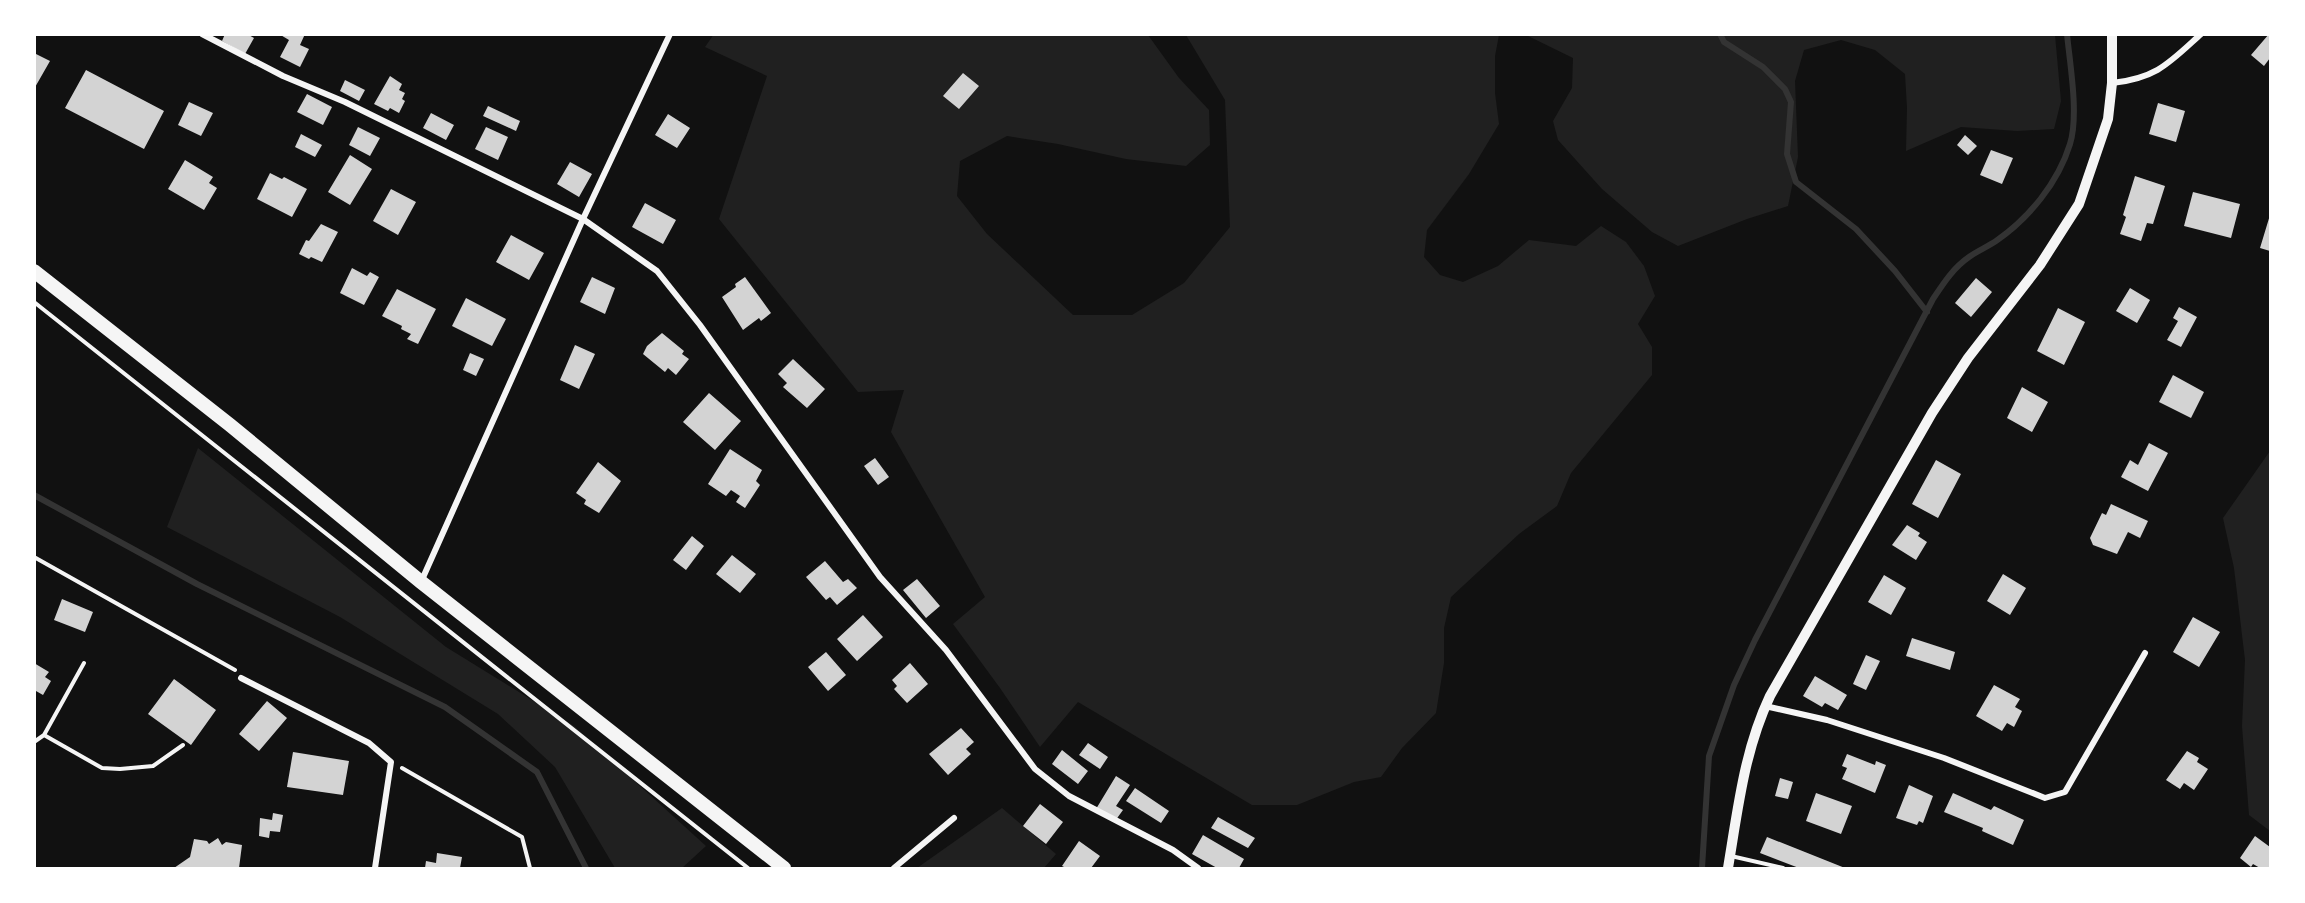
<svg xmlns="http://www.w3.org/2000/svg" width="2305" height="903" viewBox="0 0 2305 903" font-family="'PT Sans Narrow',sans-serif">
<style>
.green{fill:#202020}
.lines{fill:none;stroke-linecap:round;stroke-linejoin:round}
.stream{stroke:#333;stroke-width:6}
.building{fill:#d3d3d3}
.path{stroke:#f5f5f5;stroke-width:4}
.service{stroke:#f5f5f5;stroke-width:4}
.minor{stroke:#f5f5f5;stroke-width:6}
.tertiary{stroke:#f5f5f5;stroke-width:10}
.primary{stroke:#f5f5f5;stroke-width:14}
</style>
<rect width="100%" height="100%" fill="#111"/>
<path class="green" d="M 714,34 L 1148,35 L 1179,78 L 1209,110 L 1210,145 L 1186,166 L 1126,159 L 1058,144 L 1007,136 L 960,161 L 957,196 L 987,234 L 1073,315 L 1132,315 L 1184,283 L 1230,227 L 1225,100 L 1186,35 L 1499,35 L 1495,56 L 1495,93 L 1499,124 L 1469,174 L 1427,230 L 1424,257 L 1440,275 L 1463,282 L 1498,266 L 1529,240 L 1576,246 L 1601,226 L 1626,242 L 1644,266 L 1655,296 L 1638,324 L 1652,347 L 1652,375 L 1571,473 L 1557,506 L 1519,534 L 1451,597 L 1444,628 L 1444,663 L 1436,713 L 1402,748 L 1381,777 L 1354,782 L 1297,805 L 1252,805 L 1078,702 L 1040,747 L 1000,688 L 953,624 L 985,597 L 891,432 L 904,390 L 858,392 L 719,219 L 767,76 L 705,47 Z
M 1526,35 L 2055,35 L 2061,101 L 2054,129 L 2017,131 L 1961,127 L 1906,151 L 1907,108 L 1905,74 L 1875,50 L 1841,40 L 1804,50 L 1795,81 L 1798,157 L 1788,206 L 1747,219 L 1678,246 L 1652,232 L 1602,189 L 1558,140 L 1553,121 L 1572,88 L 1573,58 Z
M 198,448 L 446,647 L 574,726 L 706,846 L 682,868 L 615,868 L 555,767 L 498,714 L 340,617 L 167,527 Z
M 2270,451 L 2270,831 L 2249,815 L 2242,726 L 2245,660 L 2234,568 L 2223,518 Z
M 1002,808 L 1056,854 L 1044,868 L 917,868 Z"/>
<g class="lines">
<path class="stream" d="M 1720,34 L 1724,42 L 1763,67 L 1785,89 L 1791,102 L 1787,154 L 1796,182 L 1856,229 L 1895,271 L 1927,312
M 34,495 L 197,584 L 445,707 L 537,772 L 586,868
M 1702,868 L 1709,756 L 1734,685 L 1755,640 L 1933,299 C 1943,284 1953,268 1969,257 C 1977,251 1987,247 1996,241 C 2029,218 2058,183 2070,144 C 2079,115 2070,65 2067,34"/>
</g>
<path class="building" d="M 225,34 L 247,34 L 254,38 L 245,54 L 222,41 Z
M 279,34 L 305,34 L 300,45 L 309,49 L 300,67 L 280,57 L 289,40 Z
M 2269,34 L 2270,58 L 2264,66 L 2251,55 Z
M 34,53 L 50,61 L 34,89 Z
M 86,70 L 164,111 L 144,149 L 65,108 Z
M 963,73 L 979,86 L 959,109 L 943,96 Z
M 390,76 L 402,84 L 399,90 L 405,93 L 402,99 L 405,101 L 399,113 L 390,108 L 388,111 L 374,104 Z
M 345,80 L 365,90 L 359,101 L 340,91 Z
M 307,94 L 332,107 L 323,125 L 297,112 Z
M 189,102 L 213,113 L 201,136 L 178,125 Z
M 2158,103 L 2185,111 L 2176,142 L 2149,134 Z
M 488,106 L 520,121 L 516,131 L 483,116 Z
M 431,113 L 454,125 L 446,140 L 423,128 Z
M 668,114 L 690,128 L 677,148 L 655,135 Z
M 358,127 L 380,138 L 370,156 L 349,145 Z
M 486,127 L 508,137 L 498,160 L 475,149 Z
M 301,134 L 322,145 L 315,157 L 295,147 Z
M 1965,135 L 1977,146 L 1968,155 L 1957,145 Z
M 1991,150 L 2013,158 L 2002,184 L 1980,175 Z
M 350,155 L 372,169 L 350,205 L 328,192 Z
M 185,160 L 213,177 L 209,183 L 217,188 L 204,210 L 168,189 Z
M 570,162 L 592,174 L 579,197 L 557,184 Z
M 270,173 L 282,179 L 284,177 L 307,189 L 292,217 L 257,199 Z
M 2135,176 L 2165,186 L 2153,224 L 2147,223 L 2141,241 L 2120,234 L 2126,217 L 2123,215 Z
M 391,189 L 416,202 L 398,235 L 373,221 Z
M 2193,192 L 2240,204 L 2231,238 L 2184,226 Z
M 645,203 L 676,220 L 663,244 L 632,227 Z
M 2270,215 L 2270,251 L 2260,248 Z
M 321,224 L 338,232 L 322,262 L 311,257 L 309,259 L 299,254 L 306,240 L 309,241 Z
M 511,235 L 544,253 L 529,280 L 496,262 Z
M 352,268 L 367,276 L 370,272 L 379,277 L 364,305 L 340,293 Z
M 592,277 L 615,288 L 605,314 L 580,302 Z
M 745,277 L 771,313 L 761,321 L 759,318 L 743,330 L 722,297 L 736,287 L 735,284 Z
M 1976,278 L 1992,292 L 1971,317 L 1955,303 Z
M 2130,288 L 2150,300 L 2137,323 L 2116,311 Z
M 397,289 L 436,309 L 418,344 L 407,339 L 411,334 L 401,329 L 402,326 L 382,316 Z
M 466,298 L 506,319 L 492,346 L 452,326 Z
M 2179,307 L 2197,317 L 2181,347 L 2167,340 L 2178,321 L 2173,318 Z
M 2058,308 L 2085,322 L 2064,365 L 2037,351 Z
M 662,333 L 684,351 L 682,354 L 689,359 L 676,375 L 668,368 L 665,372 L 643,354 L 647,346 Z
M 575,345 L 595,354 L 579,389 L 560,380 Z
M 470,353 L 484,359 L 476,376 L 463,370 Z
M 793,359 L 825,389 L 807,408 L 783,387 L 787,383 L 778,374 Z
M 2173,375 L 2204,392 L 2191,418 L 2159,402 Z
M 2022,387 L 2048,402 L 2032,432 L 2007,418 Z
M 709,393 L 741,421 L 715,450 L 683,422 Z
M 2149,443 L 2168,453 L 2148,491 L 2121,477 L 2130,460 L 2138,465 Z
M 730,449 L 762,470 L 756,481 L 760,485 L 745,508 L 736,502 L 740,496 L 731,490 L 726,496 L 708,484 Z
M 875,458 L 889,477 L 878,485 L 864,466 Z
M 1936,460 L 1961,474 L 1938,518 L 1912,504 Z
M 598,462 L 621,481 L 599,513 L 584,504 L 586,500 L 576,493 Z
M 2111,504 L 2148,521 L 2140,538 L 2128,532 L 2117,554 L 2093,545 L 2090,538 L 2102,513 L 2106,515 Z
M 1907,525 L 1920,533 L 1918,536 L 1927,542 L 1916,560 L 1892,545 Z
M 692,536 L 704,546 L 686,570 L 673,560 Z
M 732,555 L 756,574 L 740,593 L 716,574 Z
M 825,561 L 843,582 L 848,579 L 857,588 L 837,605 L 830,597 L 826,600 L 806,577 Z
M 2003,574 L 2026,588 L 2010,615 L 1987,601 Z
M 1884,575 L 1906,588 L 1891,615 L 1868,602 Z
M 917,579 L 940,606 L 926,618 L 903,590 Z
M 62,599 L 93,612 L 85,632 L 54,620 Z
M 863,615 L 883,637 L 857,661 L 837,639 Z
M 2193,617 L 2220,632 L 2199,667 L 2173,652 Z
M 1912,638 L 1955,652 L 1950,670 L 1906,656 Z
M 826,652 L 846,675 L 828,691 L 808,667 Z
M 1866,655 L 1880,661 L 1866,690 L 1853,684 Z
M 34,663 L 49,672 L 45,677 L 51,681 L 43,695 L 36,691 L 34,694 Z
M 910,663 L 928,684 L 907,703 L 894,689 L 897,686 L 892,680 Z
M 1815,676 L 1847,695 L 1838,710 L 1825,703 L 1822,707 L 1803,696 Z
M 174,679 L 216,710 L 191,745 L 148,714 Z
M 1994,685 L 2020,699 L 2015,707 L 2022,711 L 2014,727 L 2007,723 L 2002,731 L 1976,716 Z
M 267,701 L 287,718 L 259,751 L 239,734 Z
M 961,728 L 974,742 L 966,749 L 971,754 L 948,775 L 929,754 Z
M 1088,743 L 1108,757 L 1100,769 L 1079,755 Z
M 1062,750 L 1088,771 L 1078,784 L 1052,764 Z
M 2187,751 L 2199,758 L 2197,762 L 2208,769 L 2194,790 L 2184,783 L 2180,789 L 2166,780 Z
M 293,752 L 349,761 L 343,795 L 287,787 Z
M 1847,754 L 1875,765 L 1876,761 L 1886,765 L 1875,793 L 1842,779 L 1847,768 L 1842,766 Z
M 1116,776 L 1130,785 L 1116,806 L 1123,810 L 1115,821 L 1096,809 Z
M 1780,778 L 1793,782 L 1788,799 L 1775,796 Z
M 1909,785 L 1933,796 L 1923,823 L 1919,821 L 1917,825 L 1896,818 Z
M 1135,788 L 1169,811 L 1161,823 L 1126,801 Z
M 1816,793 L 1852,806 L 1841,834 L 1806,821 Z
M 1953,793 L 1991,810 L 1994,806 L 2024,820 L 2013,845 L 1982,831 L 1983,828 L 1944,812 Z
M 1040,804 L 1063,822 L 1046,844 L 1023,826 Z
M 273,813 L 283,815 L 280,832 L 270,831 L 269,838 L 259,836 L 260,818 L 272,820 Z
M 1218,817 L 1255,838 L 1248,848 L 1211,828 Z
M 1203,835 L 1244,859 L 1239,868 L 1217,868 L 1192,854 Z
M 2255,836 L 2270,847 L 2270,868 L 2260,868 L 2253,864 L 2251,867 L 2240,858 Z
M 1767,837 L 1845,868 L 1799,868 L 1760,853 Z
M 218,838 L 222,845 L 226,842 L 242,845 L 239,868 L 174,868 L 190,857 L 194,839 L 207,841 L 209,844 Z
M 1079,841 L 1100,856 L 1091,868 L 1066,868 L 1062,866 Z
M 437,853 L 462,857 L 460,868 L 425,868 L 426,861 L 436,863 Z"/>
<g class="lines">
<path class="path" d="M 34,302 L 748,868
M 34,557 L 235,670
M 402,768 L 522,837 L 530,868"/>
<path class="service" d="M 44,735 L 102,768 L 120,769 L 153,766 L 183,745
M 34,742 L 44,735 L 84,663
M 1731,856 L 1783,868"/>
<path class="minor" d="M 202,34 L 283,76 L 345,102 L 583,219 L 657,271 L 700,325 L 880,577 L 946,650 L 1035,769 L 1069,796 L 1173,850 L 1198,868
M 2112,83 C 2157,78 2169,63 2201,34
M 421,582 L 583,219 L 670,34
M 241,678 L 369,743 L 391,762 L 375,868
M 1765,706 L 1827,720 L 1944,758 L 2045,798 L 2065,792 L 2145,653
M 894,868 L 954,818"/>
<path class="tertiary" d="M 1728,868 C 1738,809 1744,751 1770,696 L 1932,413 L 1968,358 L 2040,265 L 2079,204 L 2108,119 L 2112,83 L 2112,34"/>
<path class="primary" d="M 34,271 L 230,425 L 421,582 L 784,868"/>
</g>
<rect width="2305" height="903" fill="none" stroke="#ffffff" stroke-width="72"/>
</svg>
